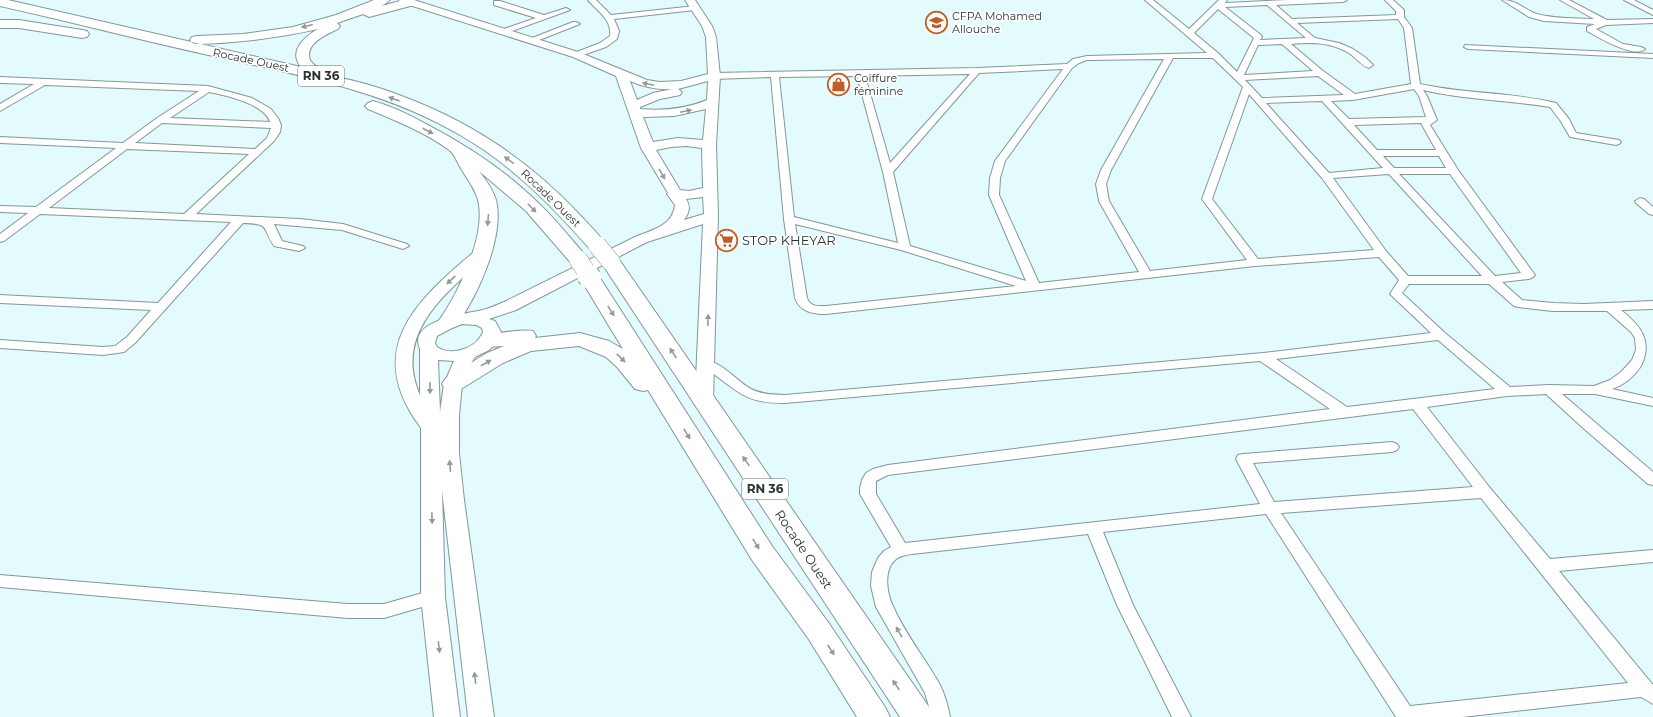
<svg xmlns="http://www.w3.org/2000/svg" width="1653" height="717" viewBox="0 0 1653 717" font-family="Montserrat,sans-serif">
<style>
.lines{fill:none;stroke-linecap:round;stroke-linejoin:round}
.street-casing{stroke:#819799;stroke-width:2}
.secondary-casing{stroke:#819799;stroke-width:2}
.highway-casing{stroke:#819799;stroke-width:2}
.street{fill:#fff;fill-rule:evenodd}
.secondary{fill:#fff;fill-rule:evenodd}
.highway{fill:#fff;fill-rule:evenodd}
.highway-bridge-far1-casing{stroke:#819799;stroke-width:19;stroke-linecap:butt}
.highway-bridge-casing{stroke:#819799;stroke-width:24;stroke-linecap:butt}
.highway-bridge-far1{stroke:#fff;stroke-width:18}
.highway-bridge{stroke:#fff;stroke-width:22}
.oneway{fill:#94999a}
.labels{text-anchor:middle;stroke-width:3.5;stroke-linejoin:round;paint-order:stroke}
.far-poi-label{font-size:11px;fill:#2a3334;stroke:#fff;text-anchor:start}
.far-street-label{font-size:11px;fill:#2a3334;stroke:#fff}
.shield{fill:#fff;stroke:#6a7071;stroke-width:1}
.shield-label{font-size:12px;font-weight:bold;fill:#2a3334}
.poi-label{font-size:13px;fill:#2a3334;stroke:#fff;text-anchor:start}
.street-label{font-size:13px;fill:#2a3334;stroke:#fff}
</style>
<rect width="100%" height="100%" fill="#e3fbfd"/>
<g class="lines">
<defs>
<path id="street" d="M 588,0 L 596,0 L 611,15 L 695,6 L 699,8 L 695,10 L 614,19 L 619,31 L 617,39 L 606,47 L 577,57 L 573,55 L 574,53 L 600,43 L 610,36 C 612,19 598,12 588,0 Z
M 1145,0 L 1153,0 L 1189,29 L 1219,0 L 1227,0 L 1225,3 L 1288,0 L 1347,0 L 1343,2 L 1276,5 L 1292,19 L 1396,15 L 1396,11 L 1385,0 L 1393,0 L 1404,10 L 1404,17 L 1412,28 L 1420,84 C 1465,94 1512,92 1556,103 L 1569,119 L 1576,133 L 1619,140 L 1621,142 L 1619,144 L 1616,145 L 1570,137 L 1560,120 L 1550,107 C 1508,100 1465,100 1423,90 L 1427,96 L 1437,120 L 1430,125 L 1458,170 L 1535,275 L 1533,277 L 1529,279 L 1502,282 L 1522,300 L 1553,303 L 1584,304 L 1653,301 L 1653,309 L 1621,310 C 1641,326 1653,341 1641,366 C 1634,377 1624,385 1612,389 L 1653,398 L 1653,406 L 1595,394 L 1562,394 L 1653,472 L 1653,485 L 1648,484 L 1582,427 L 1546,394 L 1507,396 L 1427,407 L 1490,488 L 1550,559 L 1653,550 L 1653,562 L 1559,571 L 1653,685 L 1653,704 L 1641,697 L 1462,717 L 1396,717 L 1266,514 L 1103,532 L 1133,605 L 1191,717 L 1172,717 L 1117,605 L 1088,534 L 912,554 C 906,555 899,556 895,560 C 883,571 887,594 893,606 C 904,633 926,659 940,685 C 945,695 948,706 950,717 L 932,717 L 925,693 L 876,607 L 871,586 L 872,572 L 878,558 L 884,551 L 891,547 L 860,494 L 860,488 L 862,480 L 866,473 L 873,469 L 888,465 L 1330,409 L 1260,361 L 785,403 C 748,403 742,395 715,375 C 710,371 703,369 699,364 L 701,361 C 718,357 737,382 751,389 C 762,395 774,394 785,395 L 1263,353 L 1431,333 L 1390,294 L 1399,280 L 1379,257 L 1255,266 L 826,314 C 813,314 800,312 795,298 L 784,219 L 771,77 L 714,79 L 710,76 L 714,73 L 977,68 L 1067,64 L 1073,59 L 1087,56 L 1207,53 ZM 1267,5 L 1306,38 L 1260,40 L 1262,37 L 1261,35 L 1225,7 ZM 1218,9 L 1254,38 L 1237,72 L 1218,53 L 1194,33 ZM 1398,19 L 1404,28 L 1411,84 L 1355,94 L 1323,71 L 1291,44 C 1311,42 1330,42 1349,53 C 1355,57 1362,66 1369,68 L 1373,65 L 1366,58 L 1353,49 L 1339,43 L 1315,38 L 1297,23 ZM 1282,44 L 1313,71 L 1244,75 L 1258,45 ZM 1173,58 L 1213,58 L 1243,87 L 1202,199 L 1247,260 L 1150,271 L 1109,201 L 1106,184 L 1111,170 ZM 1164,59 L 1101,170 L 1096,184 L 1099,201 L 1139,272 L 1039,283 L 999,195 L 1000,178 L 1005,161 L 1072,68 L 1079,63 L 1087,60 ZM 1063,69 L 995,161 L 990,178 L 989,195 L 1026,281 L 910,246 L 893,172 L 979,73 ZM 970,74 L 890,163 L 865,76 ZM 857,76 L 883,172 L 898,243 L 794,217 L 779,77 ZM 1318,76 L 1344,95 L 1262,98 L 1245,80 ZM 1414,89 L 1419,96 L 1426,117 L 1349,119 L 1331,101 L 1353,100 ZM 1249,94 L 1322,178 L 1374,250 L 1258,259 L 1212,199 ZM 1322,101 L 1383,168 L 1329,173 L 1266,103 ZM 1421,123 L 1436,150 L 1377,150 L 1354,125 ZM 1383,156 L 1439,156 L 1446,168 L 1394,168 ZM 1389,174 L 1482,276 L 1408,276 L 1386,251 L 1333,178 ZM 1399,174 L 1450,174 L 1521,273 L 1495,276 ZM 795,224 L 901,250 L 1016,286 L 826,306 C 818,306 810,307 807,298 ZM 1409,284 L 1489,284 L 1514,306 L 1518,307 L 1553,311 L 1607,311 L 1631,332 L 1635,338 L 1636,350 L 1632,360 L 1621,372 L 1610,380 L 1594,386 L 1549,385 L 1510,387 L 1445,333 L 1402,293 ZM 1438,340 L 1495,389 L 1347,407 L 1276,359 ZM 1413,409 L 1473,487 L 1274,502 L 1253,463 L 1392,452 L 1397,450 L 1399,447 L 1397,444 L 1392,442 L 1243,454 L 1238,455 L 1236,459 L 1260,504 L 905,543 L 876,494 L 876,481 L 888,475 ZM 1481,498 L 1628,683 L 1410,706 L 1281,513 Z
M 1502,0 C 1518,0 1524,10 1537,14 C 1555,19 1576,18 1594,19 L 1560,0 L 1569,0 L 1607,20 L 1653,19 L 1653,23 L 1606,25 L 1596,29 L 1623,44 L 1641,47 L 1645,49 C 1634,59 1598,37 1587,31 L 1587,27 L 1595,24 L 1544,21 L 1529,17 Z
M 1624,0 L 1634,0 L 1653,10 L 1653,15 Z
M 494,1 L 500,1 L 544,15 L 566,8 L 570,10 L 504,34 L 501,34 L 501,30 L 536,18 L 494,5 Z
M 573,22 L 576,22 L 580,24 L 534,42 L 528,42 L 527,40 Z
M 1465,45 L 1653,54 L 1653,58 L 1468,49 L 1464,47 Z
M 0,77 L 208,86 L 252,98 L 271,109 L 278,118 L 281,125 L 280,132 L 274,141 L 196,214 L 300,219 L 343,224 L 407,244 L 409,246 L 403,249 L 342,230 L 274,224 L 282,241 L 303,246 L 305,248 L 299,251 L 274,246 C 261,226 271,224 243,223 L 135,343 L 124,352 L 103,355 L 0,348 L 0,340 L 103,347 L 115,346 L 127,337 L 151,310 L 0,303 L 0,295 L 158,303 L 231,222 L 40,214 L 4,241 L 0,242 L 0,234 L 28,213 L 0,212 L 0,206 L 36,207 L 116,148 L 0,143 L 0,137 L 123,143 L 157,118 L 199,91 L 45,85 L 0,111 L 0,104 L 34,84 L 0,83 ZM 209,92 C 225,95 265,104 270,122 L 170,118 ZM 162,123 L 271,128 L 267,138 L 255,149 L 135,143 ZM 127,149 L 249,154 L 184,214 L 49,208 Z
M 1640,198 L 1644,199 L 1653,207 L 1653,215 L 1649,214 L 1636,203 L 1635,201 Z
M 0,575 L 348,604 L 384,604 L 433,590 L 439,592 L 441,597 L 439,602 L 384,618 L 348,618 L 0,587 Z"/>
<path id="secondary" d="M 399,0 L 414,0 L 581,53 L 647,80 L 660,82 L 681,81 L 708,74 L 706,37 L 702,26 L 685,0 L 695,0 L 712,26 L 716,37 L 720,76 L 716,145 L 718,216 L 713,401 L 711,405 L 704,407 L 697,405 L 695,401 L 703,224 L 647,242 L 516,310 L 489,319 L 495,321 L 501,332 L 496,343 L 489,350 L 475,357 L 468,368 L 462,384 L 459,416 L 459,453 L 464,500 L 494,717 L 468,717 L 442,490 L 445,597 L 460,717 L 434,717 L 421,597 L 421,428 C 363,351 414,302 474,252 L 480,250 L 486,252 L 488,255 L 486,258 C 444,293 393,335 420,395 L 420,349 C 407,320 466,314 483,310 C 490,308 497,305 504,302 L 637,236 C 653,230 673,225 675,205 L 667,194 L 668,193 L 641,148 L 616,76 L 573,57 L 400,2 ZM 630,81 C 644,87 658,90 673,89 L 653,93 L 637,100 ZM 708,81 L 707,100 C 685,109 663,111 640,109 L 640,107 L 660,99 L 680,95 L 682,92 L 678,89 ZM 706,109 L 703,140 L 678,138 L 653,142 L 643,117 L 674,116 ZM 686,146 L 702,148 L 703,188 L 689,191 L 680,190 L 656,150 L 671,147 ZM 703,197 L 704,214 L 684,220 C 689,213 691,207 686,199 ZM 462,324 L 476,325 L 482,328 L 483,332 C 477,348 452,357 437,347 L 435,343 L 437,336 L 450,329 ZM 438,360 L 454,361 L 444,384 L 440,412 Z"/>
<path id="highway" d="M 0,0 L 8,0 L 301,67 C 288,51 304,37 318,29 C 278,38 238,43 197,44 L 192,43 L 190,40 L 192,37 L 197,36 L 243,34 L 293,27 L 336,15 L 374,0 L 390,0 L 382,6 L 403,0 L 415,0 L 416,2 L 414,5 L 369,17 L 363,14 L 337,23 L 340,26 L 338,29 C 327,34 304,44 310,60 C 313,65 321,70 326,73 C 335,78 348,79 358,82 C 374,86 389,91 404,97 C 471,122 529,161 578,213 C 588,224 599,234 606,245 L 604,249 L 597,251 L 590,249 C 551,205 511,164 460,135 C 382,89 292,74 204,54 C 136,39 68,21 0,6 Z
M 0,20 L 19,20 L 82,30 L 87,31 L 89,34 L 87,37 L 82,38 L 19,28 L 0,28 Z
M 373,101 C 391,106 410,115 426,124 C 464,144 500,167 531,196 C 551,214 568,235 585,255 L 588,259 L 585,263 L 578,265 L 571,263 L 526,211 L 479,171 C 486,180 493,190 496,200 C 505,237 477,297 456,326 L 449,328 L 442,326 L 438,322 C 458,294 487,235 478,200 C 475,189 468,180 462,170 C 458,165 455,154 449,150 C 427,133 394,120 368,109 L 365,106 L 368,103 Z
M 611,256 L 618,258 L 929,707 L 934,717 L 900,717 L 601,262 L 604,258 Z
M 590,272 L 597,274 L 600,278 L 772,546 L 828,622 L 885,707 L 890,717 L 857,717 L 808,638 L 752,560 L 648,390 L 643,391 L 635,389 L 617,367 L 606,357 L 579,346 L 531,351 L 503,363 L 461,389 L 453,391 L 445,389 L 442,384 L 445,379 L 487,353 L 504,346 L 489,347 L 481,346 L 478,341 L 481,336 C 492,334 522,329 533,331 L 536,336 L 535,338 L 580,333 L 609,341 L 623,349 L 580,278 L 583,274 Z"/>
</defs>
<use href="#street" class="street-casing"/>
<use href="#secondary" class="secondary-casing"/>
<use href="#highway" class="highway-casing"/>
<use href="#street" class="street"/>
<use href="#secondary" class="secondary"/>
<use href="#highway" class="highway"/>
<defs>
<path id="highway-bridge-far1" d="M 597,245 L 611,262
M 578,259 L 589,276"/>
<path id="highway-bridge" d="M 588,275 L 590,278"/>
</defs>
<use href="#highway-bridge-far1" class="highway-bridge-far1-casing"/>
<use href="#highway-bridge" class="highway-bridge-casing"/>
<use href="#highway-bridge-far1" class="highway-bridge-far1"/>
<use href="#highway-bridge" class="highway-bridge"/>
</g>
<defs><path id="oneway-solid" d="M-6-.8H1V-3.2L6.5 0L1 3.2V.8H-6Z"/></defs>
<g class="oneway">
<use href="#oneway-solid" transform="translate(307 26) rotate(166)"/>
<use href="#oneway-solid" transform="translate(648 84) rotate(-168)"/>
<use href="#oneway-solid" transform="translate(394 99) rotate(-160)"/>
<use href="#oneway-solid" transform="translate(686 111) rotate(-12)"/>
<use href="#oneway-solid" transform="translate(428 131) rotate(28)"/>
<use href="#oneway-solid" transform="translate(509 160) rotate(-144)"/>
<use href="#oneway-solid" transform="translate(662 174) rotate(60)"/>
<use href="#oneway-solid" transform="translate(532 208) rotate(46)"/>
<use href="#oneway-solid" transform="translate(488 220) rotate(95)"/>
<use href="#oneway-solid" transform="translate(451 280) rotate(136)"/>
<use href="#oneway-solid" transform="translate(611 311) rotate(58)"/>
<use href="#oneway-solid" transform="translate(708 320) rotate(-88)"/>
<use href="#oneway-solid" transform="translate(673 353) rotate(-123)"/>
<use href="#oneway-solid" transform="translate(621 358) rotate(44)"/>
<use href="#oneway-solid" transform="translate(486 363) rotate(-29)"/>
<use href="#oneway-solid" transform="translate(430 388) rotate(90)"/>
<use href="#oneway-solid" transform="translate(687 434) rotate(58)"/>
<use href="#oneway-solid" transform="translate(746 461) rotate(-125)"/>
<use href="#oneway-solid" transform="translate(450 466) rotate(-95)"/>
<use href="#oneway-solid" transform="translate(432 518) rotate(89)"/>
<use href="#oneway-solid" transform="translate(756 544) rotate(58)"/>
<use href="#oneway-solid" transform="translate(899 632) rotate(-120)"/>
<use href="#oneway-solid" transform="translate(439 647) rotate(83)"/>
<use href="#oneway-solid" transform="translate(831 650) rotate(57)"/>
<use href="#oneway-solid" transform="translate(475 678) rotate(-97)"/>
<use href="#oneway-solid" transform="translate(896 685) rotate(-124)"/>
</g>
<defs>
<symbol id="university-ring" viewBox="-11 -11 22 22"><circle r="9.5" fill="#fff" stroke="#c05d23" stroke-width="1.5"/><path d="M0-5L7-2L0 1L-7-2ZM-4 1L0 2.5L4 1V4Q0 6-4 4Z" fill="#c05d23"/></symbol>
<symbol id="shop-ring" viewBox="-11 -11 22 22"><circle r="9.5" fill="#fff" stroke="#c05d23" stroke-width="1.5"/><path d="M-5-2.5h2.3a2.7 3.5 0 0 1 5.4 0H5L5.5 6h-11ZM-1.5-2.5h3a1.5 2.3 0 0 0-3 0Z" fill="#c05d23"/></symbol>
<symbol id="supermarket-ring" viewBox="-11 -11 22 22"><circle r="9.5" fill="#fff" stroke="#c05d23" stroke-width="1.5"/><path d="M-6-5.5h2.5l.6 2H6L4.5 2H-2.5L-4.4-4H-6ZM-1.5 3.2a1.3 1.3 0 1 0 .1 0ZM3 3.2a1.3 1.3 0 1 0 .1 0Z" fill="#c05d23"/></symbol>
</defs>
<g fill-rule="evenodd">
<use href="#university-ring" x="924" y="10" width="25" height="25"/>
<use href="#shop-ring" x="826" y="72" width="25" height="25"/>
<use href="#supermarket-ring" x="714" y="228" width="25" height="25"/>
</g>
<g class="labels">
<g class="far-poi-label">
<text x="952" y="20">CFPA Mohamed<tspan x="952" dy="13">Allouche</tspan></text>
<text x="854" y="82">Coiffure<tspan x="854" dy="13">féminine</tspan></text>
</g>
<g class="far-street-label">
<text transform="translate(251 60) rotate(12)" y="4">Rocade Ouest</text>
<text transform="translate(551 198) rotate(44)" y="4">Rocade Ouest</text>
</g>
<g class="shield">
<rect x="298" y="66" width="46" height="20" rx="3"/>
<rect x="742" y="479" width="46" height="20" rx="3"/>
</g>
<g class="shield-label">
<text x="321" y="80">RN 36</text>
<text x="765" y="493">RN 36</text>
</g>
<g class="poi-label">
<text x="742" y="245">STOP KHEYAR</text>
</g>
<g class="street-label">
<text transform="translate(804 549) rotate(56)" y="5">Rocade Ouest</text>
</g>
</g>
</svg>
